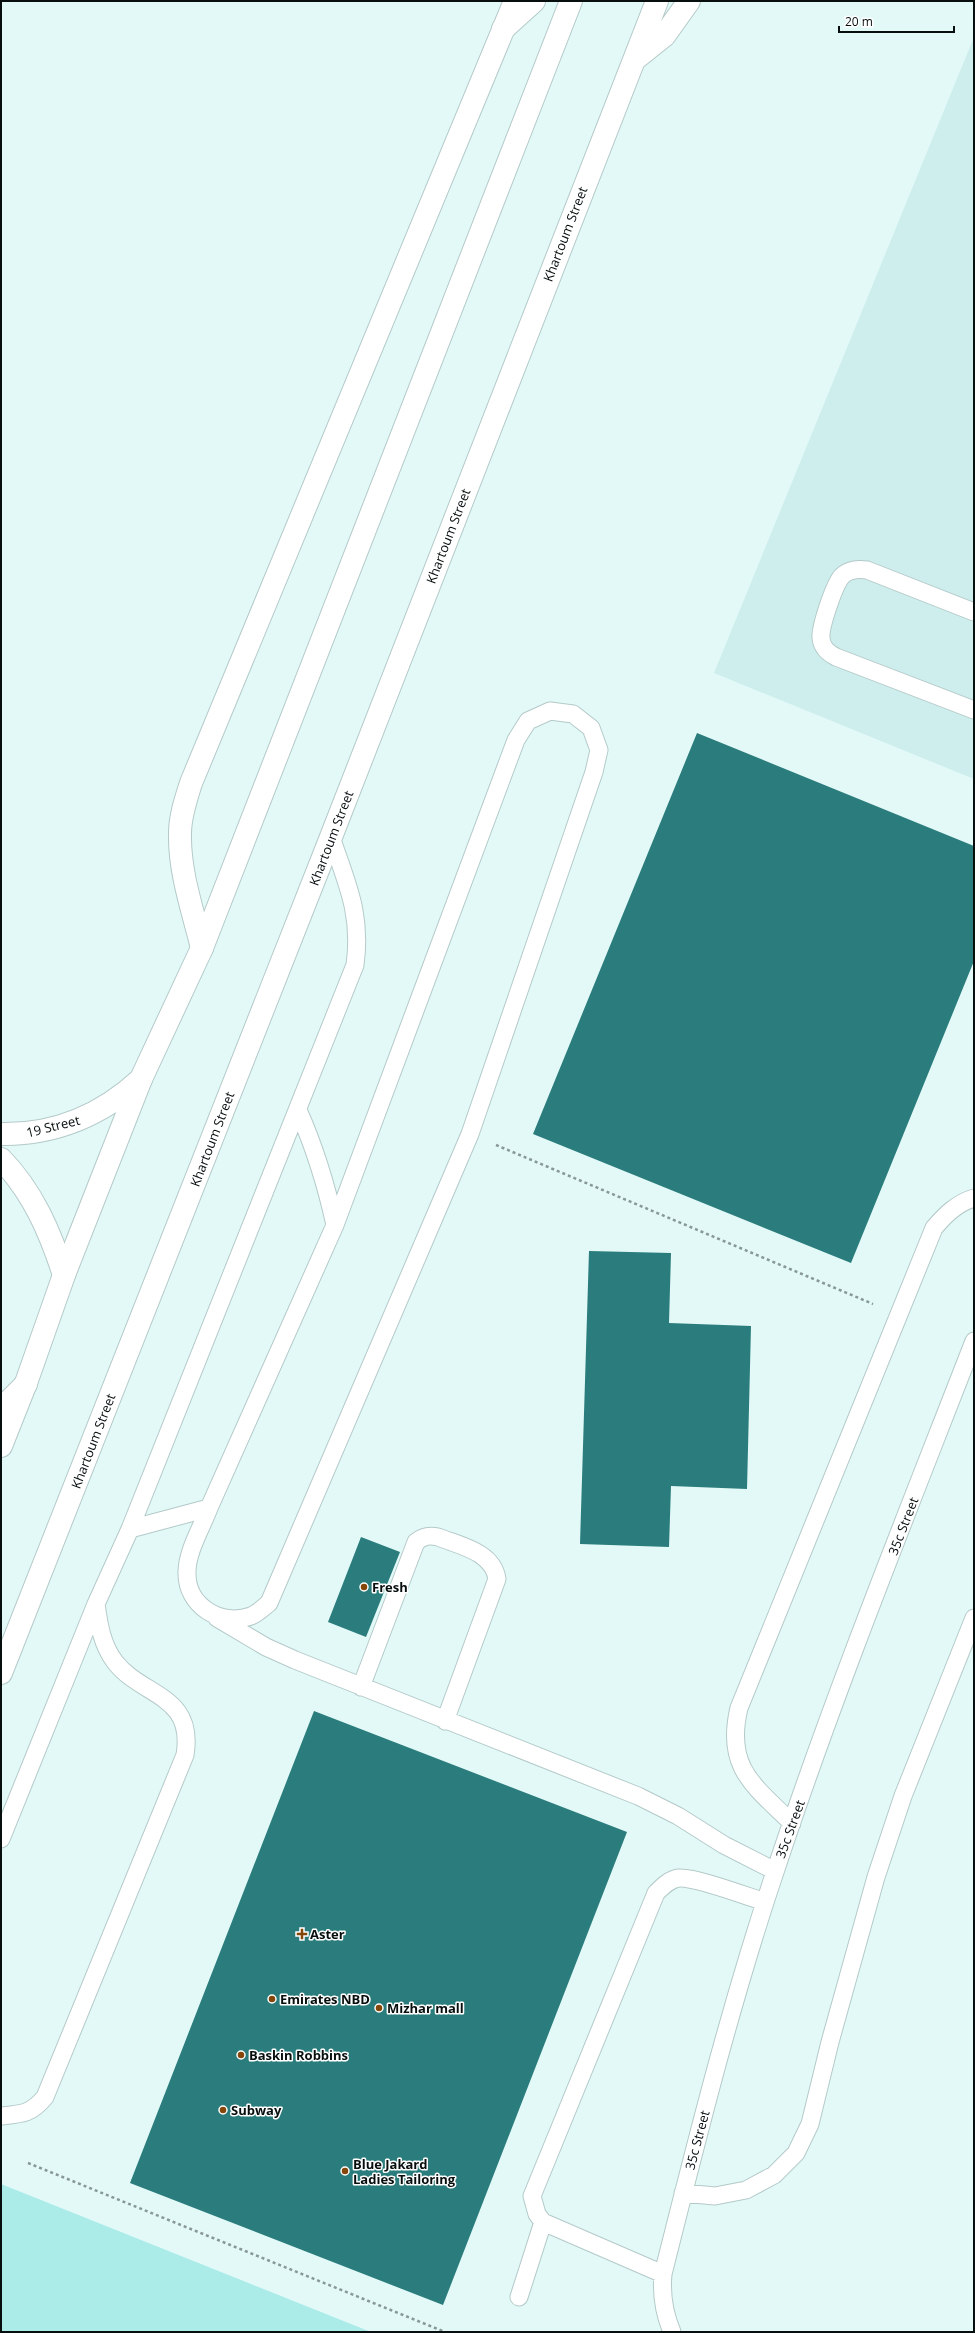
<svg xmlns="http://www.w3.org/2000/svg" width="975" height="2333" viewBox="0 0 975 2333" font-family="'Open Sans',sans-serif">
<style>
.built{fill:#ceeeed}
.green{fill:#abece9}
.building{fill:#2a7d7c}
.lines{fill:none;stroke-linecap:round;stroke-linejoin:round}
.service-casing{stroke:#b4cac9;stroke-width:19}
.minor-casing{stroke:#b4cac9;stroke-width:24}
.secondary-casing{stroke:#b4cac9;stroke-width:24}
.path{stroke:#879897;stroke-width:2.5;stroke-dasharray:3 3;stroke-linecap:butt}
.service{stroke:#fff;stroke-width:17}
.minor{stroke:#fff;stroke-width:22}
.secondary{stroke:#fff;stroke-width:22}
.poi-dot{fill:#854609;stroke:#fff;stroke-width:1.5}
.labels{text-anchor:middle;stroke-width:3;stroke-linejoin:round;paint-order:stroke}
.street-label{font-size:13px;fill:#070e0e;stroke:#fff}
.poi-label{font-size:13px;font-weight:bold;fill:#070e0e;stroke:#fff;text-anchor:start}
</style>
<rect width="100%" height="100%" fill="#e2f9f8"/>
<path class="built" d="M 974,37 L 974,779 L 714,673 Z"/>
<path class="green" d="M 1,2184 L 371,2332 L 1,2332 Z"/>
<path class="building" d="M 697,733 L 974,846 L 974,961 L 851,1263 L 533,1134 Z
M 589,1251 L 671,1253 L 669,1323 L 751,1326 L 747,1489 L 671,1486 L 669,1547 L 580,1544 Z
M 361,1537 L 400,1552 L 366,1637 L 328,1622 Z
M 314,1711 L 627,1832 L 443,2305 L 130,2183 Z"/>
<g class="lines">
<defs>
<path id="service" d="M 974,612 L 867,570 C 858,569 849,569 842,576 C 834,585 820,627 821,638 C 822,648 828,653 836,657 L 974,710
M 550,711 L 573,714 L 591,728 L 599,750 L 594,772 L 470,1134 L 269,1603 C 264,1607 258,1613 251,1616 C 221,1627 186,1606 187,1572 C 187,1551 202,1527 209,1508 L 335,1225 L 516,740 L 528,721 Z
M 298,1110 C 315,1148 326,1184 335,1225
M 130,1529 L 209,1508
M 217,1618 L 266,1647 L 295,1660 L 638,1796 L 678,1816 L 724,1845 L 775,1871
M 361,1687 L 416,1542 C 423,1536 429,1535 438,1537 C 461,1546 493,1552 497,1579 L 445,1721
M 792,1823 C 753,1785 725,1767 739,1708 L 934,1228 C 945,1215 957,1203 974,1198
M 1,1839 L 96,1604 L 130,1529 L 355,965 C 362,914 347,884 331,837
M 1,2116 C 22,2114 31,2114 45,2097 L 185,1755 C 195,1694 142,1697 115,1662 C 102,1645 99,1625 96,1604
M 683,2193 L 715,2196 L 746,2190 L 774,2175 L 796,2153 L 810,2124 L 830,2042 L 876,1877 L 903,1796 L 974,1618
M 663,2274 L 543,2222 L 537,2214 L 532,2196 L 656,1893 C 663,1886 670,1879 679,1878 C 696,1877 746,1896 765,1902
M 519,2297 L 543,2222
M 672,2332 C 664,2313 661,2295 663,2274 C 697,2139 731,2002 776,1869 C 835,1691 906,1516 974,1341"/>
<path id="minor" d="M 202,948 C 193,911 179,872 180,833 C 180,816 186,799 191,783 L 515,1
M 1,1134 C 54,1135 102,1115 141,1079
M 1,1159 C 33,1192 50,1232 64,1275
M 1,1409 L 26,1384"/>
<path id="secondary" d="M 503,29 L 534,1
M 634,60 L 664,36 L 689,1
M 1,1446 L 26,1383 L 64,1275 L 141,1079 L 202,948 L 571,1
M 1,1673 L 331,837 L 657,1"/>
</defs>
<use href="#service" class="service-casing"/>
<use href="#minor" class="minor-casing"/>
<use href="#secondary" class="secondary-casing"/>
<path class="path" d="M 496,1145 L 873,1304
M 28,2163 L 445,2332"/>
<use href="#service" class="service"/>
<use href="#minor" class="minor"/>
<use href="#secondary" class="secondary"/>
</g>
<g class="poi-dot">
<circle cx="364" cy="1587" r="4"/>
<path d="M300 1928h4v4h4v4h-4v4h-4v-4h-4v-4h4z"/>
<circle cx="272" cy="1999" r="4"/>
<circle cx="379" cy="2008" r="4"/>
<circle cx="241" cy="2055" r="4"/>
<circle cx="223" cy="2110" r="4"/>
<circle cx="345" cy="2171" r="4"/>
</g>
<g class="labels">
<g class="street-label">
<text transform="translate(565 234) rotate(-69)" y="5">Khartoum Street</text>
<text transform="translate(448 536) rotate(-69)" y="5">Khartoum Street</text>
<text transform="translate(331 838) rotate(-69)" y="5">Khartoum Street</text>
<text transform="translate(53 1126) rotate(-14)" y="5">19 Street</text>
<text transform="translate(212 1139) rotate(-69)" y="5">Khartoum Street</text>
<text transform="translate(93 1441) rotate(-69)" y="5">Khartoum Street</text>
<text transform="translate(903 1526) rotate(-69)" y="5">35c Street</text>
<text transform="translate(790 1829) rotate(-70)" y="5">35c Street</text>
<text transform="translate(697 2140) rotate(-75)" y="5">35c Street</text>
</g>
<g class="poi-label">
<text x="372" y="1592">Fresh</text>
<text x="310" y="1939">Aster</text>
<text x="280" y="2004">Emirates NBD</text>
<text x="387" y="2013">Mizhar mall</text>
<text x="249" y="2060">Baskin Robbins</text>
<text x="231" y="2115">Subway</text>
<text x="353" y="2169">Blue Jakard<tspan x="353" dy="15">Ladies Tailoring</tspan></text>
</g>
</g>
<rect width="975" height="2333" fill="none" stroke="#070e0e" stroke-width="4"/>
<path d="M839 26v6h115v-6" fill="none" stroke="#070e0e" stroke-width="2"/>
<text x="845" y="26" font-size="12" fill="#070e0e" stroke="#ffffff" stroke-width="3" paint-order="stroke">20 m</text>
</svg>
